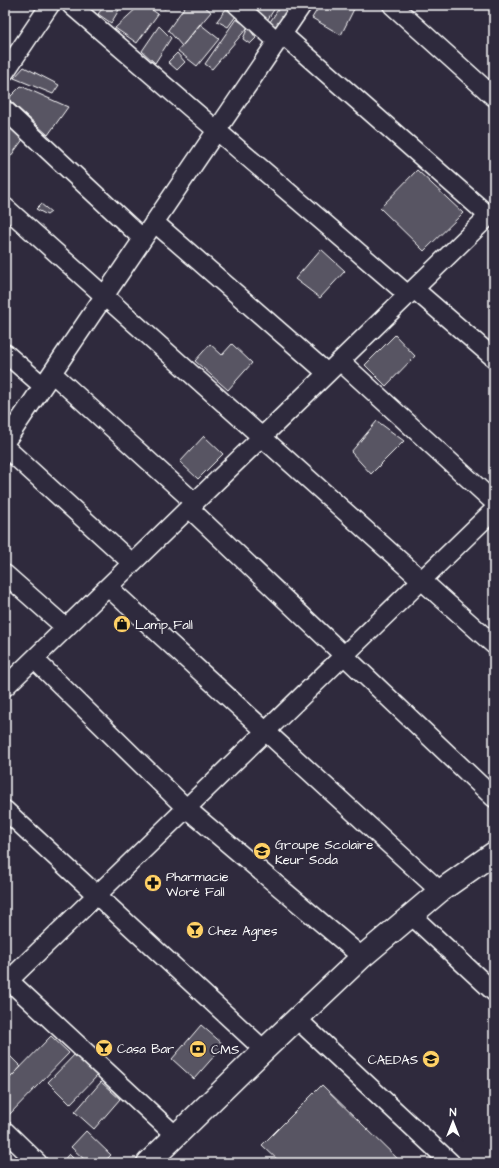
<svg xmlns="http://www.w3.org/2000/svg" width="499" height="1168" viewBox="0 0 499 1168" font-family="'Architects Daughter',sans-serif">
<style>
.building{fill:#595564;stroke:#fff}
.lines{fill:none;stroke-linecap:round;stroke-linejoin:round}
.street-casing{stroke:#fff;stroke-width:21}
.secondary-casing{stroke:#fff;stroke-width:25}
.street{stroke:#2f2a3d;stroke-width:18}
.secondary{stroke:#2f2a3d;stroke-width:22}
.labels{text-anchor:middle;stroke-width:4;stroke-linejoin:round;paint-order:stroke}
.poi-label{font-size:13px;fill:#fff;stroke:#2f2a3d;text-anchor:start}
</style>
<rect width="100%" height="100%" fill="#2f2a3d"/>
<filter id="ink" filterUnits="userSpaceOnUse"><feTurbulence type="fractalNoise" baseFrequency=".025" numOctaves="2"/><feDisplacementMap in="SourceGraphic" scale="8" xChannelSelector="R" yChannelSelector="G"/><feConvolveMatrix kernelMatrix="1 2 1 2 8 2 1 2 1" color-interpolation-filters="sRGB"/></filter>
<g filter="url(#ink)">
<path class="building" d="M 105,5 L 122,5 L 111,23 L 98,14 Z
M 140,5 L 145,5 L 158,14 L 137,43 L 115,28 Z
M 158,5 L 167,5 L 165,9 Z
M 186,5 L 203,5 L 211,12 L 182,46 L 168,30 Z
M 250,5 L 277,5 L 266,22 Z
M 281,5 L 299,5 L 278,33 L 268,25 Z
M 320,5 L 356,5 L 341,35 L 312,18 Z
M 226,9 L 236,16 L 228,27 L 217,21 Z
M 236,19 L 248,27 L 212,69 L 205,64 Z
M 200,24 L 219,39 L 197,66 L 178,51 Z
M 159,26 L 171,38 L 155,63 L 142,51 Z
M 248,27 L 256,38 L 250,44 L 243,39 Z
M 177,53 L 185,62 L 177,70 L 168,62 Z
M 24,67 L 59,85 L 53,94 L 14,78 Z
M 21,86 L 68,107 L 48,135 L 8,99 Z
M 5,121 L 24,138 L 5,164 Z
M 417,170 L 463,213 L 424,251 L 380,208 Z
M 41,204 L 51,212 L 47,215 L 36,209 Z
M 321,249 L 345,271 L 320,298 L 295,279 Z
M 395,335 L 415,356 L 386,386 L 365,365 Z
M 210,344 L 222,355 L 232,344 L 252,363 L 228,390 L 195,361 Z
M 377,421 L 404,441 L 371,474 L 351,452 Z
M 204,436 L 223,454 L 198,479 L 180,462 Z
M 201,1025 L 224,1045 L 194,1079 L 172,1059 Z
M 51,1036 L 69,1053 L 8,1116 L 5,1113 L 5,1083 Z
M 79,1050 L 101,1072 L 70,1104 L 48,1082 Z
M 5,1051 L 21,1067 L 5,1083 Z
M 101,1082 L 120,1099 L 94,1129 L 75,1112 Z
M 322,1085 L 402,1163 L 281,1163 L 262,1145 Z
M 86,1131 L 111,1155 L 103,1163 L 88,1163 L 71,1147 Z
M 5,1142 L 11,1148 L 5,1154 Z
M 69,1154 L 78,1163 L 61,1163 Z"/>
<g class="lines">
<defs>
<path id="street" d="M 71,5 L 408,295
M 237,5 L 277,41
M 392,5 L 494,97
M 282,34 L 489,216
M 5,72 L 50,5
M 5,110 L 143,239
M 5,207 L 494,645
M 154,222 L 327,373
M 414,289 L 494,358
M 5,353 L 43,386
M 340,361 L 494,502
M 52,373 L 195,503
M 5,442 L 302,5
M 5,447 L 132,563
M 189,508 L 494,798
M 5,574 L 66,628
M 108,587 L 440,891
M 34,659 L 186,808 L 362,957
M 5,687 L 494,211
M 5,810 L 264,1050
M 411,915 L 494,992
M 5,977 L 176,1136
M 5,984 L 494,510
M 297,1019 L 451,1163
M 5,1131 L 38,1163"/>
<path id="secondary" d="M 148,1163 L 264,1050 L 362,957 L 440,891 L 494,853"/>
</defs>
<use href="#street" class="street-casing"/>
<use href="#secondary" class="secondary-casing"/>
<use href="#street" class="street"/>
<use href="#secondary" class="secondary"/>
</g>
</g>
<defs>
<symbol id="shop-disc" viewBox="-11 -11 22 22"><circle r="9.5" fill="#ffd166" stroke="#2f2a3d"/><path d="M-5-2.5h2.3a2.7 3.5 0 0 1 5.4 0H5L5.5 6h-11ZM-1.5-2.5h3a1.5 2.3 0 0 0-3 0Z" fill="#111"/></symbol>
<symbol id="school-disc" viewBox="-11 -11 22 22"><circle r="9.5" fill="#ffd166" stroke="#2f2a3d"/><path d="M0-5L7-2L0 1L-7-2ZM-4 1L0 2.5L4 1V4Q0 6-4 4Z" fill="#111"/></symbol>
<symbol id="pharmacy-disc" viewBox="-11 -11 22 22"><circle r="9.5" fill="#ffd166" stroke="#2f2a3d"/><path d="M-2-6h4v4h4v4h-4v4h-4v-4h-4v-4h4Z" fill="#111"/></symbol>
<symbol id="bar-disc" viewBox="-11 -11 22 22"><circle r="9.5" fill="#ffd166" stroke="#2f2a3d"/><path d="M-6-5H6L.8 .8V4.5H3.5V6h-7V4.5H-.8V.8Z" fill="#111"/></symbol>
<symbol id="bank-disc" viewBox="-11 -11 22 22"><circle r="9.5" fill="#ffd166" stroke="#2f2a3d"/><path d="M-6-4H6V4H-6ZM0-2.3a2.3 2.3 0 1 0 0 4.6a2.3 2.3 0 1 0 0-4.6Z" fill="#111"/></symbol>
</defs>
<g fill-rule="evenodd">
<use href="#shop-disc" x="112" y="614" width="20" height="20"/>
<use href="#school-disc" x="252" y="841" width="20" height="20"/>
<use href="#pharmacy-disc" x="143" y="873" width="20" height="20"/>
<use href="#bar-disc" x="185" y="920" width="20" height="20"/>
<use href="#bar-disc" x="94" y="1038" width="20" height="20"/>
<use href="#bank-disc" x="188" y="1039" width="20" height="20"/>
<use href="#school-disc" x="421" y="1049" width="20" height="20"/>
</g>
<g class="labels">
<g class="poi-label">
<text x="135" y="629">Lamp Fall</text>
<text x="275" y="849">Groupe Scolaire<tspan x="275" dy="15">Keur Soda</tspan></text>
<text x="166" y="881">Pharmacie<tspan x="166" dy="15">Woré Fall</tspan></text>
<text x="208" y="935">Chez Agnes</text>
<text x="117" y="1053">Casa Bar</text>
<text x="211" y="1054">CMS</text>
<text x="418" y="1064" text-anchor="end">CAEDAS</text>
</g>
</g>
<rect width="499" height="1168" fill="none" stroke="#2f2a3d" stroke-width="20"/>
<rect x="10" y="10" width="479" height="1148" fill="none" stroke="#fff" stroke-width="1.5" filter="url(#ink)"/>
<g transform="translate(453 1122)" stroke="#2f2a3d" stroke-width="3" paint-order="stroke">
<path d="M0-3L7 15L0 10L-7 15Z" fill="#ffffff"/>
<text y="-6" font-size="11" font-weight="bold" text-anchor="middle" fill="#ffffff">N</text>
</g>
</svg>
